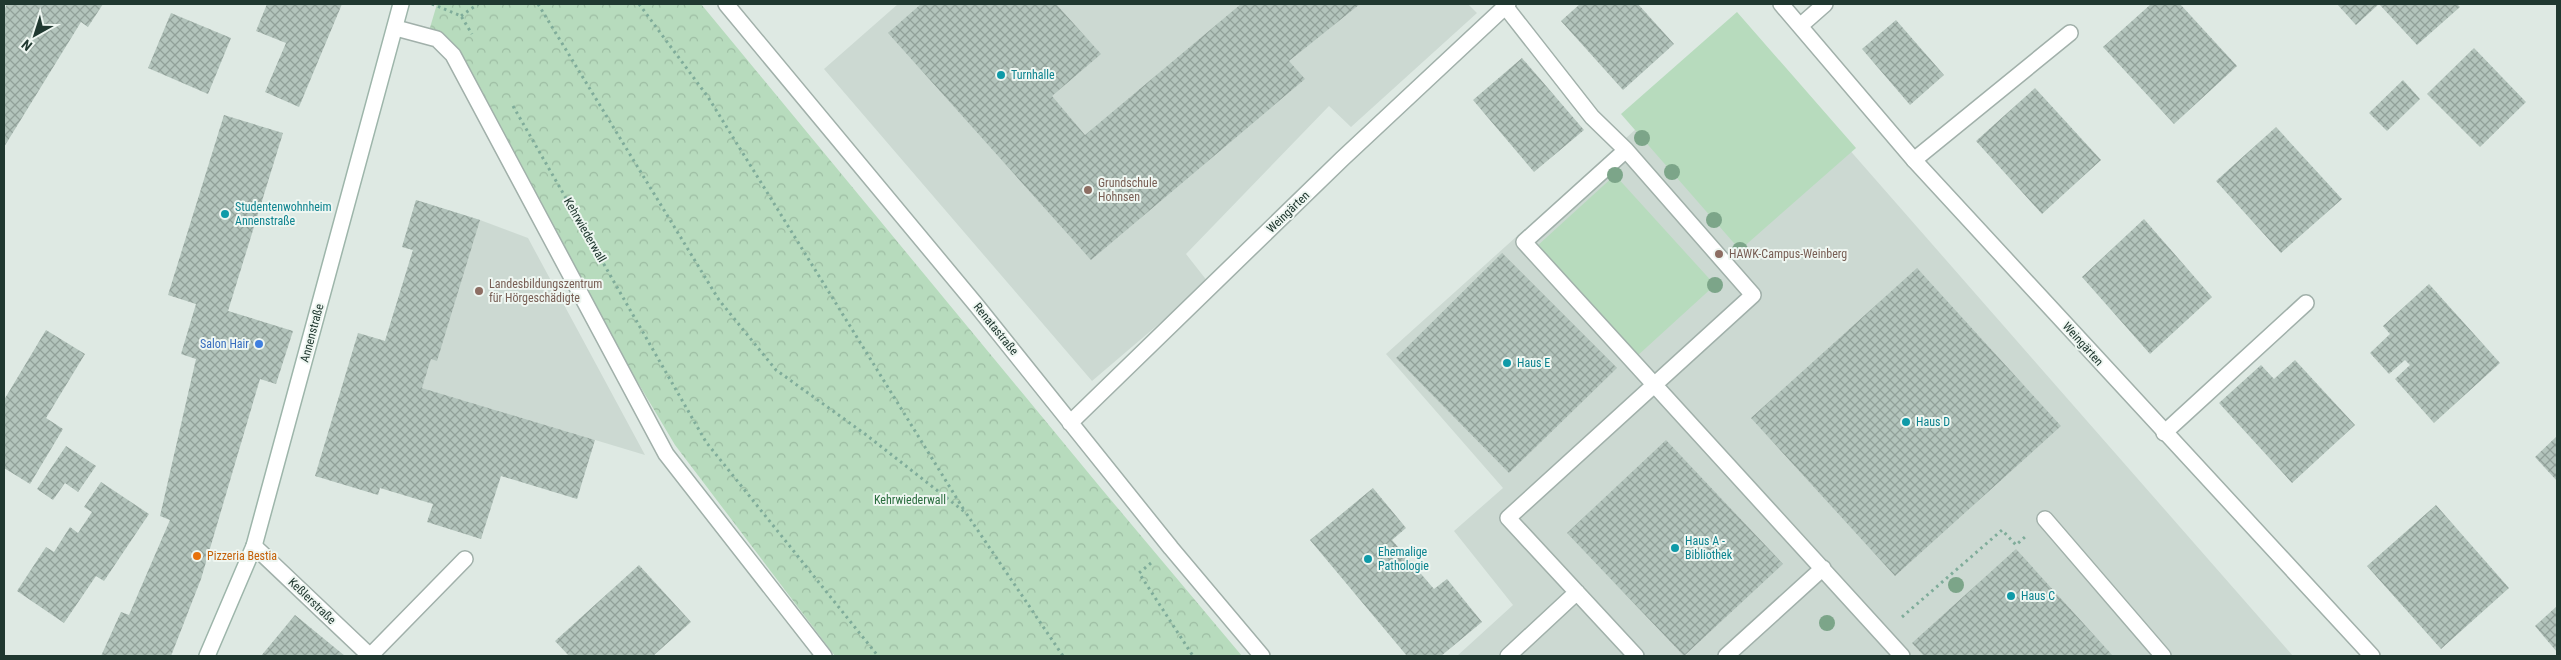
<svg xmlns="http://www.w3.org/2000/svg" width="2561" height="660" viewBox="0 0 2561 660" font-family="'Roboto Condensed',sans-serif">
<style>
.built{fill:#ccd9d2}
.grass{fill:#b7dbbd}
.park{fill:url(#park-crowns)}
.building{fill:url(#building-cross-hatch)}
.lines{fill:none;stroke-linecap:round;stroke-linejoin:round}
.lane-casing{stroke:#a1b0aa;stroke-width:18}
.street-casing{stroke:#a1b0aa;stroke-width:18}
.secondary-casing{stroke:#9db5aa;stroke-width:18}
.path{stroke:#7fac9a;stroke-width:3;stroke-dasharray:2.5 4;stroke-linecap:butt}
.lane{stroke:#fff;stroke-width:15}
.street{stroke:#fff;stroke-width:15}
.secondary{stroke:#fff;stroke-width:15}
.tree{fill:#7ca589}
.culture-dot{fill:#0f9aa8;stroke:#eef6f1;stroke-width:2}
.education-dot{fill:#8d6e63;stroke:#eef6f1;stroke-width:2}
.shop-dot{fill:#3f7fe0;stroke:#eef6f1;stroke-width:2}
.food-dot{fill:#e8710a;stroke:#eef6f1;stroke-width:2}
.labels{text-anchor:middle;stroke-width:4;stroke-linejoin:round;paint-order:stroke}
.culture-label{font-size:12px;fill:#0d838f;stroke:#eef6f1;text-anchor:start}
.education-label{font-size:12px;fill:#785e54;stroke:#eef6f1;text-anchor:start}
.street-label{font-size:12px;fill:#203830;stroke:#eef6f1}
.shop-label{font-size:12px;fill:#366cbe;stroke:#eef6f1;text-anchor:end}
.park-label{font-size:12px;fill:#2b6e3f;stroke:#eef6f1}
.food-label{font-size:12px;fill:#c56008;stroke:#eef6f1;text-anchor:start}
</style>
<defs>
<pattern id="park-crowns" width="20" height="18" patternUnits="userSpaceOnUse" patternTransform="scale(1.25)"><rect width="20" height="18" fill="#b7dbbd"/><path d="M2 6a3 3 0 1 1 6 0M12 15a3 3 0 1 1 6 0" fill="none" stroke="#9dbda3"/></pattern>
<pattern id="building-cross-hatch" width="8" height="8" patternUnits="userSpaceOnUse" patternTransform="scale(1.25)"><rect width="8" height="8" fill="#b3c4bc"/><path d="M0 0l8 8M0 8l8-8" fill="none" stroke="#91a099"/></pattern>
</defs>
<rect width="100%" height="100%" fill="#dee9e3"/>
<path class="built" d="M 898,4 L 1468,4 L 1477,13 L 1351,127 L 1329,106 L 1186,254 L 1208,282 L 1092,381 L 824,69 Z
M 1745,31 L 1854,155 L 2293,656 L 1457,656 L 1513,605 L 1454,531 L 1503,488 L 1386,354 Z
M 416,200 L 480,220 L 528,238 L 645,455 L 422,388 L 431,359 L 358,333 L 385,341 L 413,250 L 402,247 Z"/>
<path class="grass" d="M 1737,12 L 1856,148 L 1740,250 L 1621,114 Z
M 1615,175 L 1715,285 L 1636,357 L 1536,247 Z"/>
<path class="park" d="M 437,4 L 701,4 L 1100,487 L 1242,656 L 835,656 L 675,445 L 429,31 Z"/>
<path class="building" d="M 7,4 L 103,4 L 88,27 L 81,22 L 4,147 L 4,10 Z
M 267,4 L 342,4 L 299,107 L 265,92 L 286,43 L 256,31 Z
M 921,4 L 1056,4 L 1101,54 L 1052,96 L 1085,135 L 1241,4 L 1360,4 L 1289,61 L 1305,79 L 1091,260 L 888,33 Z
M 1580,4 L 1638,4 L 1674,44 L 1623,90 L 1561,21 Z
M 2151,4 L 2180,4 L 2237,66 L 2174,124 L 2103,47 Z
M 2337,4 L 2379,4 L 2356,25 Z
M 2379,4 L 2457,4 L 2460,7 L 2417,45 Z
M 171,13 L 231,38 L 208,94 L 148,68 Z
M 1896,20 L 1944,75 L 1910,105 L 1862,49 Z
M 2474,48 L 2526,102 L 2480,147 L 2427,94 Z
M 1522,58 L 1584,130 L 1534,172 L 1473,100 Z
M 2403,80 L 2420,99 L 2387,131 L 2369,113 Z
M 2035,88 L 2101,160 L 2042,214 L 1976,141 Z
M 224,115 L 283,133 L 228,311 L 293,331 L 276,384 L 260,379 L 201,579 L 171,656 L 101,656 L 121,612 L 129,615 L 170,520 L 160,516 L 196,359 L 181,354 L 196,304 L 168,295 Z
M 2276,127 L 2342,199 L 2281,253 L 2216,181 Z
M 416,200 L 480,220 L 437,361 L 431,359 L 422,388 L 595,440 L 577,499 L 501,476 L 481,539 L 427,522 L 433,504 L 380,488 L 378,495 L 315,476 L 358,333 L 385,341 L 413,250 L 402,247 Z
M 2144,219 L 2212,297 L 2150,354 L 2082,277 Z
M 1502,253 L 1617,368 L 1509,473 L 1396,358 Z
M 1917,268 L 2061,426 L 1895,576 L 1751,418 Z
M 2429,284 L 2500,363 L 2434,423 L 2395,379 L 2410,365 L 2405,360 L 2389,374 L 2370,353 L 2390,334 L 2383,326 Z
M 46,330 L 85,354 L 46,418 L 63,429 L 30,484 L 4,468 L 4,400 Z
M 2295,360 L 2355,425 L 2292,483 L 2219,403 L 2261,365 L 2274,379 Z
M 2557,436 L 2557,481 L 2535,457 Z
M 1666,440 L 1783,564 L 1684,656 L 1567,533 Z
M 66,446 L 96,466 L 78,492 L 65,483 L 53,500 L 37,489 Z
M 101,482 L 149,514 L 104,581 L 96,576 L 64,623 L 17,591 L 46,547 L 54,552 L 70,527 L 78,533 L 92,512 L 84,507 Z
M 1373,488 L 1406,528 L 1392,540 L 1434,589 L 1447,579 L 1482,622 L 1441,656 L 1407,656 L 1310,540 Z
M 2436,505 L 2509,588 L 2441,649 L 2367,566 Z
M 2016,549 L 2113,656 L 1924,656 L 1912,643 Z
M 639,565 L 691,622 L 653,656 L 569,656 L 555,641 Z
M 2557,606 L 2557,652 L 2535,626 Z
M 295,615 L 345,656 L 261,656 Z"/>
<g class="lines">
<defs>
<path id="lane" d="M 1505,6 L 1592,117 L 1626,150 L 1753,295 L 1508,518 L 1636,656
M 396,28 L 437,39 L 453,55 L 666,454 L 824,656
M 1626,150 L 1524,242 L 1902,656
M 1914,160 L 2070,33
M 2164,433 L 2306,303
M 2045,519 L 2163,656
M 370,656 L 465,559
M 1508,656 L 1577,592
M 1726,656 L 1823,568"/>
<path id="street" d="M 726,4 L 977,306 L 1171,548 L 1262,656
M 1781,4 L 1914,160 L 2372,656
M 1800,26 L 1825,4
M 1070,423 L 1342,159 L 1508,4
M 254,546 L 370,656"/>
<path id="secondary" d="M 207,656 L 254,546 L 401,4"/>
</defs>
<use href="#lane" class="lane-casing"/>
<use href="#street" class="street-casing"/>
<use href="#secondary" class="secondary-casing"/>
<path class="path" d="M 432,4 L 461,16 L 472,34
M 538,4 L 719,300 L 776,370 L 865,434 L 966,513 L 1063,656
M 639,4 L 708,97 L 964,510
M 461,16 L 478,4
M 513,106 L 706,442 L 878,656
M 1151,563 L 1139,573 L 1193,656
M 1902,617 L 2002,530 L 2016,545 L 2026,536"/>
<use href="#lane" class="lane"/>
<use href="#street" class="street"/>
<use href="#secondary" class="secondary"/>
</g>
<g class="tree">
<circle cx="1642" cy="138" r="8"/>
<circle cx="1672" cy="172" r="8"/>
<circle cx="1615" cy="175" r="8"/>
<circle cx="1714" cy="220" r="8"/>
<circle cx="1740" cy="250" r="8"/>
<circle cx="1715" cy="285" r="8"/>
<circle cx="1956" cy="585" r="8"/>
<circle cx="1827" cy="623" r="8"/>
</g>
<g class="culture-dot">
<circle cx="1001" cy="75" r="5"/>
<circle cx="225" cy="214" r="5"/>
<circle cx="1507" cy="363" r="5"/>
<circle cx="1906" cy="422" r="5"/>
<circle cx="1675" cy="548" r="5"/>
<circle cx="1368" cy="559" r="5"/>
<circle cx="2011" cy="596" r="5"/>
</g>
<g class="education-dot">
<circle cx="1088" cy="190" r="5"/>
<circle cx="1719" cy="254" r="5"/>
<circle cx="479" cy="291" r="5"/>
</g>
<circle class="shop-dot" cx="259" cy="344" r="5"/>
<circle class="food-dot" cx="197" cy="556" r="5"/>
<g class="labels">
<g class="culture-label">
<text x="1011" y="79">Turnhalle</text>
<text x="235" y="211">Studentenwohnheim<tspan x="235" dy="14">Annenstraße</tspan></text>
<text x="1517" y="367">Haus E</text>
<text x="1916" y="426">Haus D</text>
<text x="1685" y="545">Haus A -<tspan x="1685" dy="14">Bibliothek</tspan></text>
<text x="1378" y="556">Ehemalige<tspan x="1378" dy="14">Pathologie</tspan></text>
<text x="2021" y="600">Haus C</text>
</g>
<g class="education-label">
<text x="1098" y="187">Grundschule<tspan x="1098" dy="14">Hohnsen</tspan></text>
<text x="1729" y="258">HAWK-Campus-Weinberg</text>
<text x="489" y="288">Landesbildungszentrum<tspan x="489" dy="14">für Hörgeschädigte</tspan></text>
</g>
<g class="street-label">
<text transform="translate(1288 212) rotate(-44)" y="4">Weingärten</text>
<text transform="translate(585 230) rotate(60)" y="4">Kehrwiederwall</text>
<text transform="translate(996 329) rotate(51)" y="4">Renatastraße</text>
<text transform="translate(312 333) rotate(-75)" y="4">Annenstraße</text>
<text transform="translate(2083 344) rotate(48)" y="4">Weingärten</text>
<text transform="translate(312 601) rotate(44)" y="4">Keßlerstraße</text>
</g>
<g class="shop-label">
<text x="249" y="348">Salon Hair</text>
</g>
<g class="park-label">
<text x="910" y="504">Kehrwiederwall</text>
</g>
<g class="food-label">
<text x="207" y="560">Pizzeria Bestia</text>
</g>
</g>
<rect width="2561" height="660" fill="none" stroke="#203830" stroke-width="10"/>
<g transform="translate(35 35) rotate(219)" stroke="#eef6f1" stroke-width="4" paint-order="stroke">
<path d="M0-4L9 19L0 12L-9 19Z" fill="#203830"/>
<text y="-8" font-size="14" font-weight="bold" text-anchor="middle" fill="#203830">N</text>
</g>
</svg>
